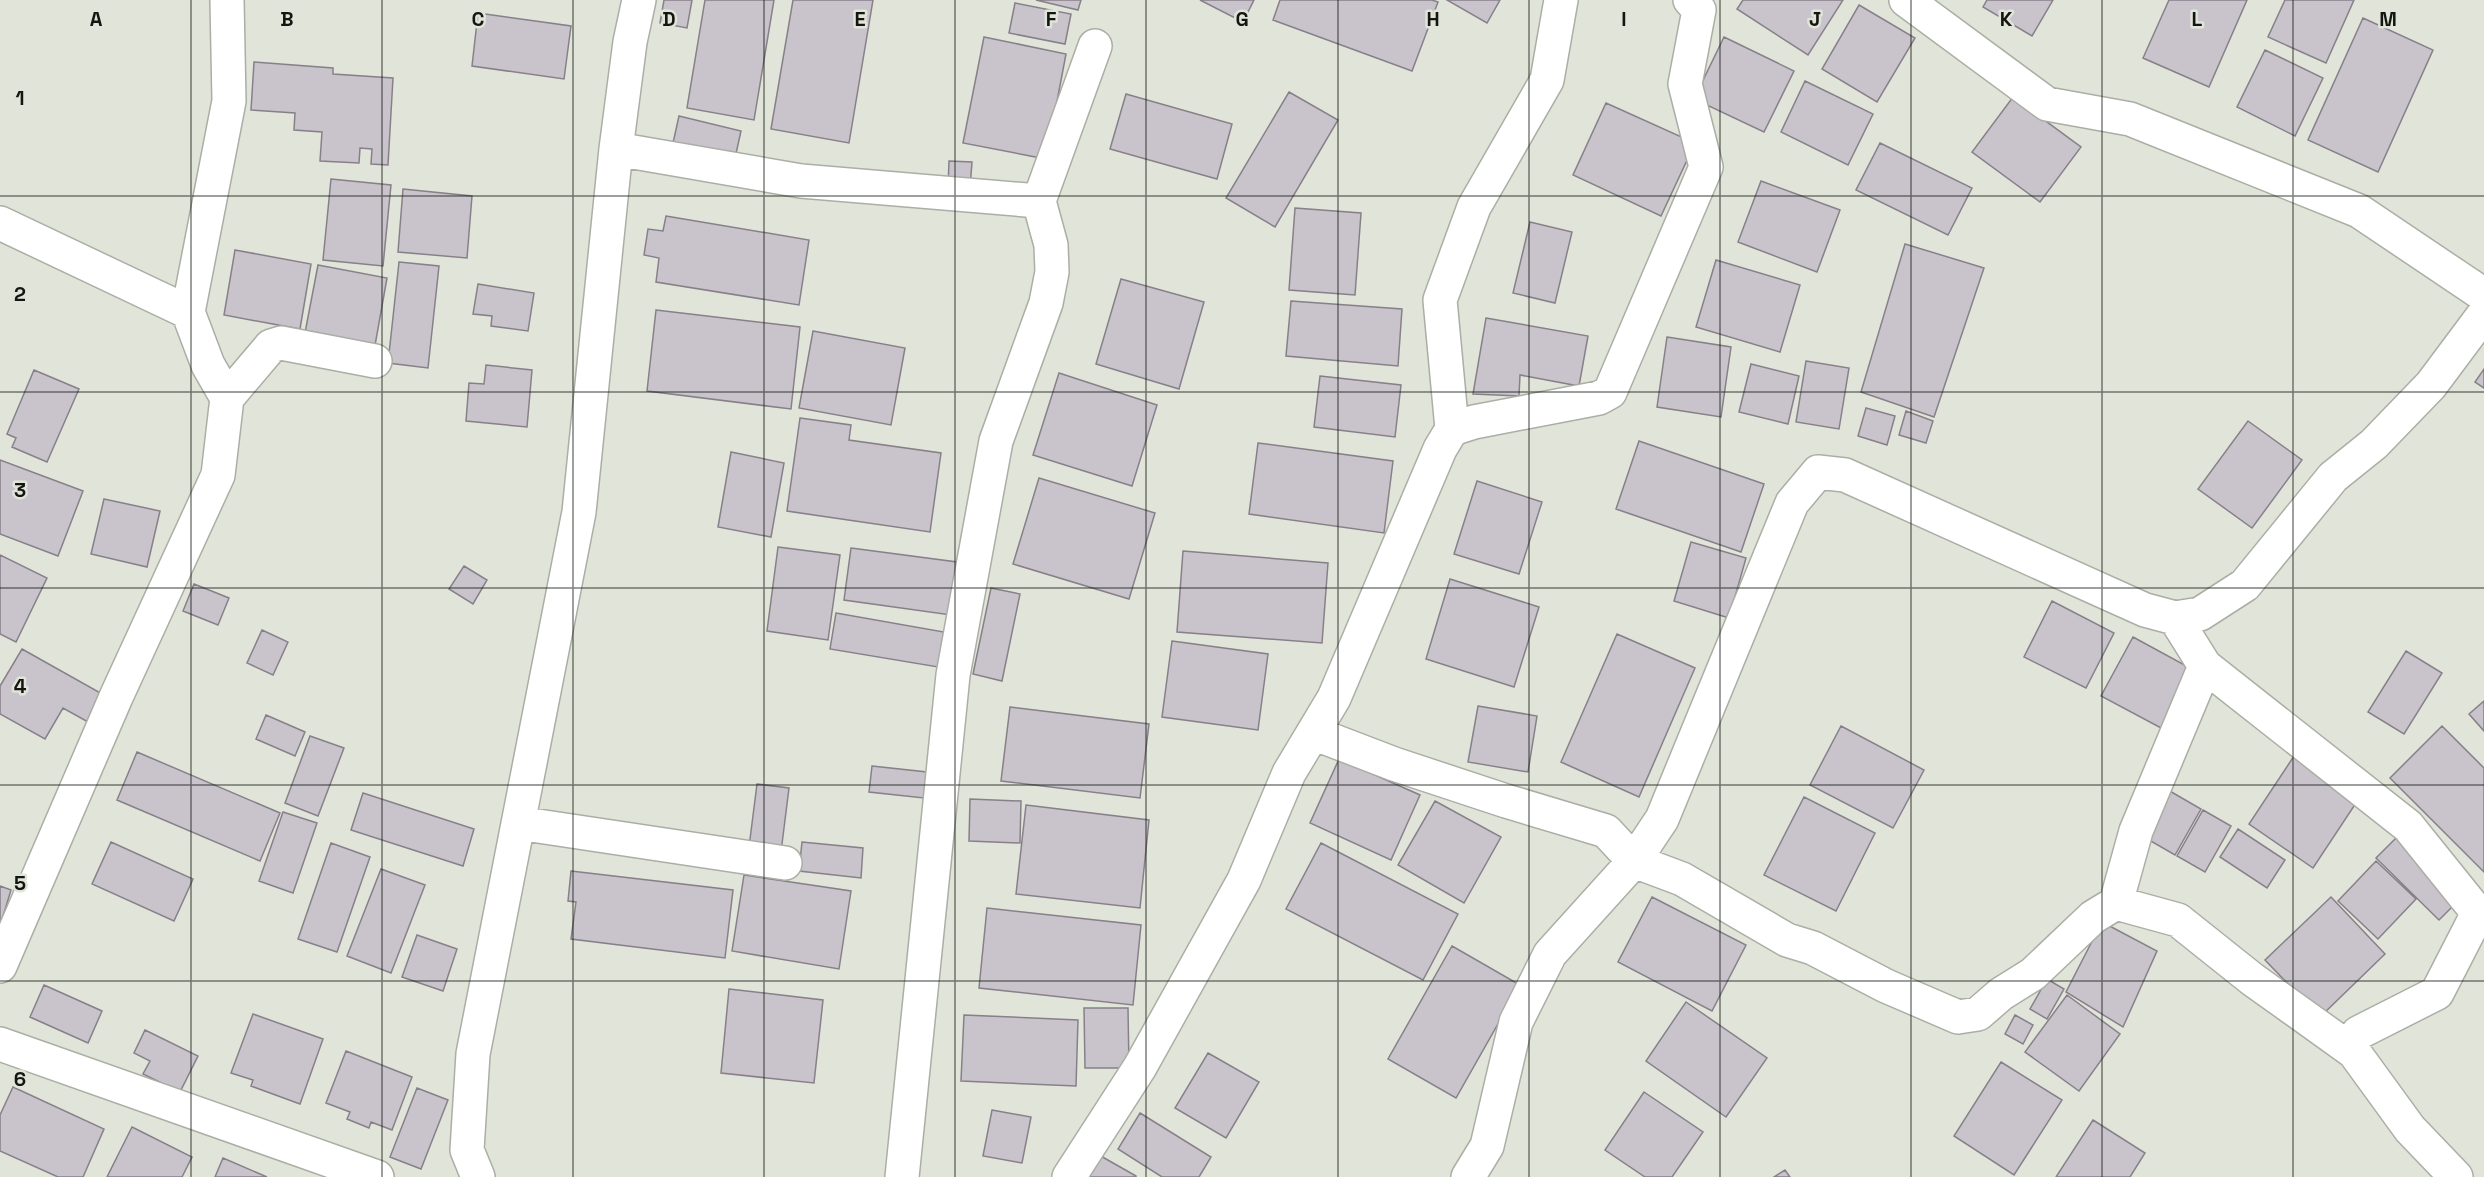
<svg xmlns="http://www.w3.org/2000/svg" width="2484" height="1177" viewBox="0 0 2484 1177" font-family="'Space Grotesk',sans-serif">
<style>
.building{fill:#c9c3cc;stroke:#878089;stroke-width:1.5}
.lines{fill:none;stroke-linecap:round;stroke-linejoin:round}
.minor-casing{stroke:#abaea4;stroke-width:36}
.minor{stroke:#fff;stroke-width:33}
.grid{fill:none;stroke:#131511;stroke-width:1.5;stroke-opacity:0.55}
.grid-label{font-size:20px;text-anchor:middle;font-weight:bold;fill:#131511;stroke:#e1e4d9;stroke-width:5;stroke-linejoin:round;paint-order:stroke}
</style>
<rect width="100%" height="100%" fill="#e1e4d9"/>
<path class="building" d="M 664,0 L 692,0 L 687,28 L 660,23 Z
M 705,0 L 774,0 L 754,120 L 687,108 Z
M 793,0 L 873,0 L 849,143 L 771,129 Z
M 1036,0 L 1081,0 L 1078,10 Z
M 1200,0 L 1254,0 L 1243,22 Z
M 1280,0 L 1432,0 L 1438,2 L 1412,71 L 1273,20 Z
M 1447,0 L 1500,0 L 1487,23 Z
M 1743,0 L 1843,0 L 1808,55 L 1737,9 Z
M 1987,0 L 2053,0 L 2032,36 L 1983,7 Z
M 2169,0 L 2247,0 L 2209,87 L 2143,58 Z
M 2285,0 L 2354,0 L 2326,63 L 2268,37 Z
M 1015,3 L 1071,14 L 1065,44 L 1009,33 Z
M 1859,5 L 1915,38 L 1877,102 L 1822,69 Z
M 478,13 L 571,26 L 564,79 L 472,66 Z
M 2363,18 L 2433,50 L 2378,172 L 2308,140 Z
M 984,37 L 1066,54 L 1046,159 L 963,143 Z
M 1724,37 L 1794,71 L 1764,132 L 1694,99 Z
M 2265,50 L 2323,78 L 2295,136 L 2237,107 Z
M 254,62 L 333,68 L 333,74 L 393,78 L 388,165 L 371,164 L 372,149 L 360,148 L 359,163 L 320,161 L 322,132 L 294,130 L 295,113 L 251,110 Z
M 1805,81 L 1873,114 L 1848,165 L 1781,132 Z
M 1289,92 L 1338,120 L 1275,227 L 1226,198 Z
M 1126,94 L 1232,124 L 1217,179 L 1110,149 Z
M 2013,97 L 2081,147 L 2040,202 L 1972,152 Z
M 1606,103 L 1695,143 L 1661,216 L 1573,175 Z
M 679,116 L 741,131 L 735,158 L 673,143 Z
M 1880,143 L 1972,188 L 1948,235 L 1856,190 Z
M 949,161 L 972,162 L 970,188 L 948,187 Z
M 331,179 L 391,185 L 383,266 L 323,260 Z
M 1761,181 L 1840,210 L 1817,272 L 1738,242 Z
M 403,189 L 472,196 L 467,258 L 398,252 Z
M 1295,208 L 1361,213 L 1355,295 L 1289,290 Z
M 666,216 L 809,240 L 799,305 L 656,282 L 659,258 L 644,255 L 648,229 L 663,231 Z
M 1530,222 L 1572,232 L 1555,303 L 1513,293 Z
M 1905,244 L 1984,268 L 1934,417 L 1861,392 Z
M 235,250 L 311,264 L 300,329 L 224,315 Z
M 1716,260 L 1800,285 L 1780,352 L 1696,327 Z
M 399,262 L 439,266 L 428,368 L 388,363 Z
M 318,265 L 387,278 L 374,351 L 304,338 Z
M 1121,279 L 1204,302 L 1179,389 L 1096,364 Z
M 478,284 L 534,293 L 528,331 L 491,326 L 492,316 L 473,314 Z
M 1291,301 L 1402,309 L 1398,366 L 1286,356 Z
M 656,310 L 800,327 L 791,409 L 647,391 Z
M 1486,318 L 1588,336 L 1579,386 L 1520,375 L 1519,396 L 1473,394 Z
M 813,331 L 905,348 L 891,425 L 799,408 Z
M 1667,337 L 1731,347 L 1721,417 L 1657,407 Z
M 1806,361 L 1849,368 L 1839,429 L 1796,422 Z
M 1751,364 L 1799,376 L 1788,424 L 1739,412 Z
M 486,365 L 532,370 L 527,427 L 466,421 L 469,383 L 484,384 Z
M 2484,369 L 2484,388 L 2475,382 Z
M 34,370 L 79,389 L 47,462 L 12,447 L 16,438 L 7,434 Z
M 1059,373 L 1157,405 L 1132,486 L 1033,455 Z
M 1320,376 L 1401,385 L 1395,437 L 1314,427 Z
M 1866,408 L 1895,416 L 1887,445 L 1858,436 Z
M 1906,411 L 1933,421 L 1926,443 L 1899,435 Z
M 800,418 L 851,425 L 849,440 L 941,453 L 930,532 L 787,511 Z
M 2248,421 L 2302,460 L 2252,528 L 2198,489 Z
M 1639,441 L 1764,484 L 1741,552 L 1616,509 Z
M 1258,443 L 1393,461 L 1384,533 L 1249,514 Z
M 731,452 L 784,463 L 771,537 L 718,527 Z
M 0,460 L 83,491 L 58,556 L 0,534 Z
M 1039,478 L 1155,513 L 1129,599 L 1013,564 Z
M 1477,481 L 1542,502 L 1519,574 L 1454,554 Z
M 104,499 L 160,511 L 147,567 L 91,554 Z
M 1691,542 L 1746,558 L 1729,618 L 1674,601 Z
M 778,547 L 840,555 L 828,640 L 767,631 Z
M 851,548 L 957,562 L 951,615 L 844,600 Z
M 1183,551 L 1328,563 L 1322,643 L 1177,632 Z
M 0,555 L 47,578 L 16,642 L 0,634 Z
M 464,566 L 487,580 L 473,604 L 449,589 Z
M 1450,579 L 1539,607 L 1514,687 L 1426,659 Z
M 194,584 L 229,598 L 218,625 L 183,611 Z
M 991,588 L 1020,594 L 1002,681 L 973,674 Z
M 2052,601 L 2114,633 L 2086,688 L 2024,657 Z
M 836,613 L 944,632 L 938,667 L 830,649 Z
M 262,630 L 288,642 L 273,675 L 247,663 Z
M 1617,634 L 1695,668 L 1639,797 L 1561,762 Z
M 2133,637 L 2192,669 L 2161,728 L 2101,696 Z
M 1172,641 L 1268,654 L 1258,730 L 1162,717 Z
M 22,649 L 104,695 L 88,722 L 63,708 L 45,739 L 0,714 L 0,686 Z
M 2406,651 L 2442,673 L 2404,734 L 2368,712 Z
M 2484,701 L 2484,731 L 2469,714 Z
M 1478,706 L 1537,716 L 1528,772 L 1468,762 Z
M 1010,707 L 1149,724 L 1140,798 L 1001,781 Z
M 266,715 L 305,732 L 295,756 L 256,739 Z
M 1841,726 L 1924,770 L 1893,828 L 1810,785 Z
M 2442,726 L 2484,768 L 2484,872 L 2390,778 Z
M 310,736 L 344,748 L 318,816 L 285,803 Z
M 137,752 L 280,813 L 260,861 L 117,800 Z
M 2296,753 L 2360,797 L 2313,868 L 2249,824 Z
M 1339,759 L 1420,795 L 1391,860 L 1310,823 Z
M 872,766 L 927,772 L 924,798 L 869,792 Z
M 757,784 L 789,788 L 781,852 L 749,847 Z
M 2168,790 L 2201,809 L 2175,855 L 2142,836 Z
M 363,793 L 474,829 L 463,866 L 351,830 Z
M 1804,797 L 1875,833 L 1836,911 L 1764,875 Z
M 970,799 L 1021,801 L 1020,843 L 969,841 Z
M 1435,801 L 1501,837 L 1464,903 L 1398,865 Z
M 1026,805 L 1149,820 L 1140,908 L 1016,894 Z
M 2203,810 L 2231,826 L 2205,872 L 2177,856 Z
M 283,812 L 317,823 L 293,893 L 259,881 Z
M 2238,829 L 2285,860 L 2267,888 L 2220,857 Z
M 2399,835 L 2461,898 L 2439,920 L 2376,858 Z
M 111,842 L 193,879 L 174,921 L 92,884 Z
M 802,842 L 863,848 L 861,878 L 799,871 Z
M 331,843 L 370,857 L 337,952 L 298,939 Z
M 1321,843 L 1458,914 L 1423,980 L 1286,909 Z
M 2376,861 L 2416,899 L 2378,939 L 2338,901 Z
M 381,869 L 425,885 L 391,973 L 347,956 Z
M 571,871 L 733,890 L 725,958 L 571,939 L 576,902 L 568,901 Z
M 744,875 L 851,891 L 839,969 L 732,951 Z
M 0,886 L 11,890 L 1,923 L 0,923 Z
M 1652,897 L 1746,945 L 1712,1011 L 1618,962 Z
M 2331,897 L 2385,954 L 2320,1017 L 2265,960 Z
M 987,908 L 1141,925 L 1133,1005 L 979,988 Z
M 2102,922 L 2157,951 L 2123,1027 L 2066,992 Z
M 417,935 L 457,949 L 443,991 L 402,977 Z
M 1452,946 L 1520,985 L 1456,1098 L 1388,1059 Z
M 2047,979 L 2064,989 L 2047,1019 L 2030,1009 Z
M 44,985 L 102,1011 L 88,1043 L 30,1017 Z
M 729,989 L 823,1000 L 814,1083 L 721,1073 Z
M 2067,995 L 2120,1034 L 2079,1091 L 2025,1052 Z
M 1686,1002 L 1767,1058 L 1726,1117 L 1646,1061 Z
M 1084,1008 L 1128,1008 L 1129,1068 L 1085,1068 Z
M 253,1014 L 323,1039 L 300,1104 L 251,1086 L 253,1080 L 231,1073 Z
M 964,1015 L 1078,1020 L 1076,1086 L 961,1081 Z
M 2015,1015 L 2033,1025 L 2023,1044 L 2005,1034 Z
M 145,1030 L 198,1056 L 180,1092 L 143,1074 L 150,1061 L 134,1053 Z
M 346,1051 L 412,1077 L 392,1130 L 371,1122 L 369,1128 L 347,1119 L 350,1112 L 326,1103 Z
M 1208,1053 L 1259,1082 L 1226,1138 L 1175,1108 Z
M 2001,1062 L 2062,1100 L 2014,1175 L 1954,1136 Z
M 13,1087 L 104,1129 L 83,1177 L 58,1177 L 0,1151 L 0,1115 Z
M 417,1088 L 448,1100 L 421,1169 L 390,1157 Z
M 1644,1092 L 1703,1132 L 1672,1177 L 1645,1177 L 1605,1150 Z
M 992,1110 L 1031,1117 L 1022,1163 L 983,1156 Z
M 1140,1113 L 1211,1157 L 1199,1177 L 1162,1177 L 1118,1149 Z
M 2093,1120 L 2145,1153 L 2130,1177 L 2056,1177 Z
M 132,1127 L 192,1157 L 182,1177 L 107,1177 Z
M 1099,1155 L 1136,1176 L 1136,1177 L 1087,1177 Z
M 223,1158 L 267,1177 L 215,1177 Z
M 1785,1170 L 1790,1177 L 1774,1177 Z"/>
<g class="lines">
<defs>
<path id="minor" d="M 1906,0 L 2047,104 L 2130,119 L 2359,211 L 2484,295
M 616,149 L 801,181 L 1039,201
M 0,223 L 188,312 L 208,365 L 227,398 L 218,475 L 116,697 L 0,966
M 188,312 L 229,101 L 227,0
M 227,398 L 271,346 L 281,343 L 375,361
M 1452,429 L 1440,300 L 1474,207 L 1547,80 L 1561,0
M 2175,618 L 2205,666 L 2408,826 L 2478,913 L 2437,993 L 2358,1033 L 2353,1042 L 2354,1052 L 2410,1129 L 2456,1177
M 1313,733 L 1394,764 L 1506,801 L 1606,831 L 1634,861 L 1682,879 L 1787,940 L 1813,948 L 1886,986 L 1958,1017 L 1978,1014 L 2001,994 L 2033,974 L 2093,917 L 2116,903 L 2136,831 L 2205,666
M 518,823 L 785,863
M 2116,903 L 2178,920 L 2252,979 L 2354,1052
M 0,1044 L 377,1177
M 478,1177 L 467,1150 L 473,1054 L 579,512 L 616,149 L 630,42 L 639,0
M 902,1177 L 953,675 L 996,441 L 1046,303 L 1052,272 L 1051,245 L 1039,201 L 1095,46
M 1069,1177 L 1140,1067 L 1244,880 L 1289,773 L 1334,698 L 1440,449 L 1452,429 L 1474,422 L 1599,398 L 1610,392 L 1706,167 L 1685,84 L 1699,10 L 1690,0
M 1468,1177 L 1487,1146 L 1516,1022 L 1550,954 L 1634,861 L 1662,819 L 1792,503 L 1818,472 L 1845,475 L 2145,610 L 2175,618 L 2200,614 L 2245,585 L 2333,477 L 2374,444 L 2431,385 L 2484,314"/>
</defs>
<use href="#minor" class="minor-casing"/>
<use href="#minor" class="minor"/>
</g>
<path class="grid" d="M 191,0 L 191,1177M 382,0 L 382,1177M 573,0 L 573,1177M 764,0 L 764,1177M 955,0 L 955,1177M 1146,0 L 1146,1177M 1338,0 L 1338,1177M 1529,0 L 1529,1177M 1720,0 L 1720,1177M 1911,0 L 1911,1177M 2102,0 L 2102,1177M 2293,0 L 2293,1177M 0,196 L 2484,196M 0,392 L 2484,392M 0,588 L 2484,588M 0,785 L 2484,785M 0,981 L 2484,981"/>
<g class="grid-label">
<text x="96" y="26">A</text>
<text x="287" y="26">B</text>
<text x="478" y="26">C</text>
<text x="669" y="26">D</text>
<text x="860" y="26">E</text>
<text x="1051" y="26">F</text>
<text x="1242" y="26">G</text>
<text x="1433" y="26">H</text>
<text x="1624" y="26">I</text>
<text x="1815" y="26">J</text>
<text x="2006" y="26">K</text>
<text x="2197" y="26">L</text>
<text x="2388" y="26">M</text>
<text x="20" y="105">1</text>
<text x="20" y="301">2</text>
<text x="20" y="497">3</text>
<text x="20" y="693">4</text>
<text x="20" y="890">5</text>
<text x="20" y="1086">6</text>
</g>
</svg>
